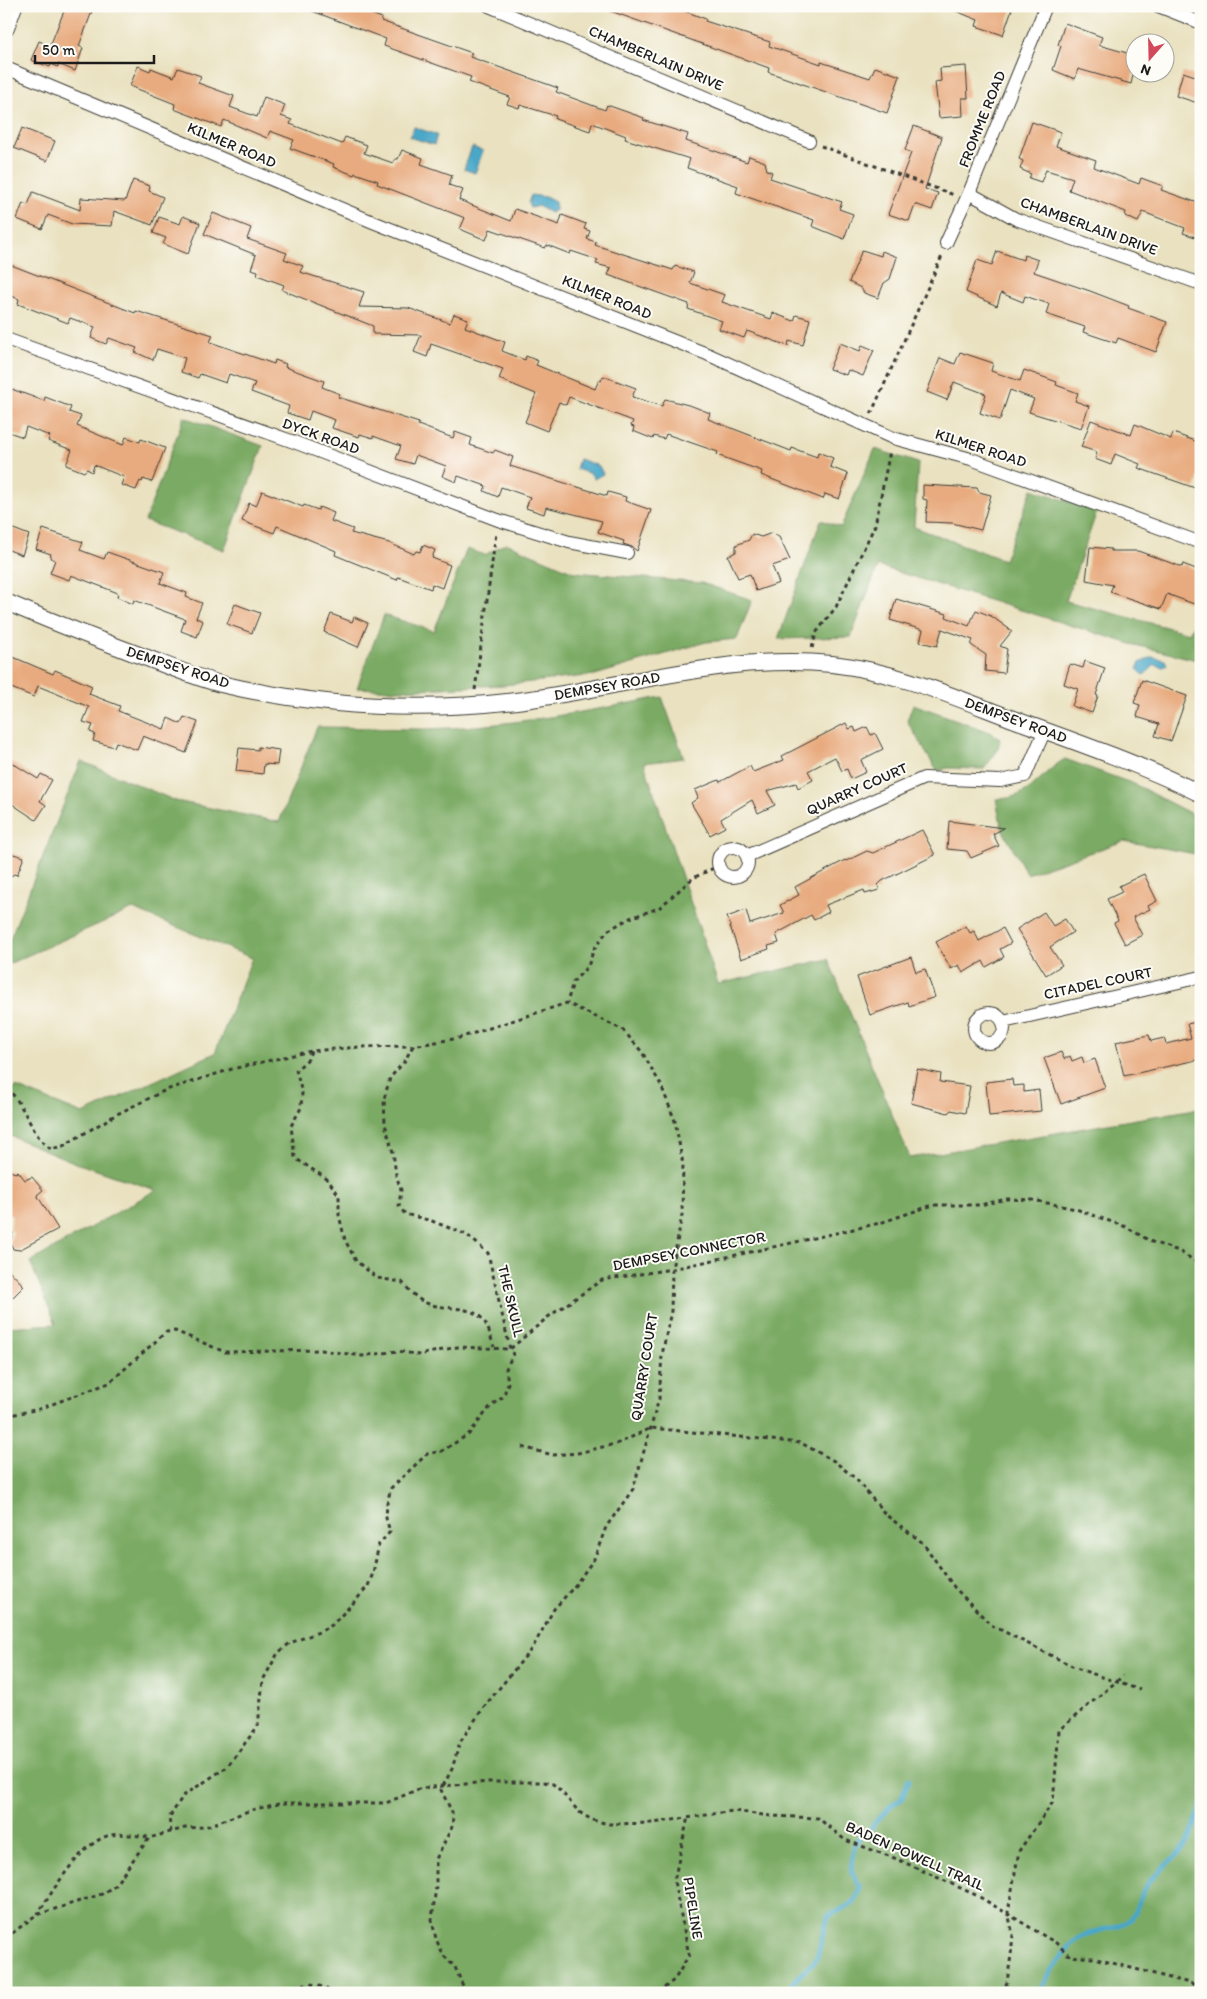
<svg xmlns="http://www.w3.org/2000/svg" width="1207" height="1999" viewBox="0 0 1207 1999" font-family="Itim,sans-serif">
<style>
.forest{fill:#7aaa64;stroke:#4b6340}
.water{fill:#49a7c8;stroke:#326272}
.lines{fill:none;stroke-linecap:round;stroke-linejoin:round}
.stream{stroke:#49a7c8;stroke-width:5}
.building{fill:#e8ab7f}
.minor-casing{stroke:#3b3a34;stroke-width:14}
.tertiary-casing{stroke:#3b3a34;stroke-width:18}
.path{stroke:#3b3a34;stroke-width:3;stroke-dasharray:4 4;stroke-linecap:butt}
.minor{stroke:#fff;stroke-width:12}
.tertiary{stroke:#fff;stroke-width:16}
.labels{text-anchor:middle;stroke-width:4;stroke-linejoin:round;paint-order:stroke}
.street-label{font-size:15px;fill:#1c1c1c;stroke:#fdfcf7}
</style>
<rect width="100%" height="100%" fill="#fdfcf7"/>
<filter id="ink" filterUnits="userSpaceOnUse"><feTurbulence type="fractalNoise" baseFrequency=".02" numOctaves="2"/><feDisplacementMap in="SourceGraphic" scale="10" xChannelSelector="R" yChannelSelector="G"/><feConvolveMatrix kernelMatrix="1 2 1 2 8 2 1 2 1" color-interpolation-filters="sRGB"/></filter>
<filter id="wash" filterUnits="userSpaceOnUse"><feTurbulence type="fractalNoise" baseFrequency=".0096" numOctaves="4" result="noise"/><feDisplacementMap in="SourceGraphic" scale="20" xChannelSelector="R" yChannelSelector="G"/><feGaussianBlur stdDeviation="1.12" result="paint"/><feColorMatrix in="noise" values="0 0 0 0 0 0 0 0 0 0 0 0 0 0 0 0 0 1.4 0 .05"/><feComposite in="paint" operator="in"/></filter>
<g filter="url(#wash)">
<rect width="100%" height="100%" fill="#e9e1bf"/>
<path class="forest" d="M 184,417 L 263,446 L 224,550 L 145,521 Z
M 875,449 L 918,463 L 914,527 L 1004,560 L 1032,489 L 1097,511 L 1066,601 L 1189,633 L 1201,611 L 1201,661 L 1131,644 L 878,566 L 851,637 L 778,639 L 821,520 L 841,527 Z
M 506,543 L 574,572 L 702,583 L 752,600 L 737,639 L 706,642 L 595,675 L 504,685 L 398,690 L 357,688 L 384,615 L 434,631 L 467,549 L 485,555 Z
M 662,697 L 684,758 L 644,763 L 718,984 L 828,959 L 910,1158 L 1201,1108 L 1201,1993 L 6,1993 L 6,1327 L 56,1324 L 30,1262 L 156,1190 L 76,1163 L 6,1134 L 6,1095 L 16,1087 L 83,1114 L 215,1053 L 252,958 L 133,909 L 6,965 L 6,949 L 81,761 L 176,801 L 279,822 L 317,727 C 353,727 389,729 424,729 C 504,727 584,712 662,697 Z
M 913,704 L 990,732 L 1000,738 L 998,750 L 984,769 L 948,768 L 937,771 L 907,721 Z
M 1065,759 L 1134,784 L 1201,819 L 1201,855 L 1124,841 L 1027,874 L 1002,829 L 996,799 C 1032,799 1037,775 1065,759 Z"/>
<path class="water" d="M 414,127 L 437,135 L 434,145 L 410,137 Z
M 472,147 L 483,151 L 475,173 L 464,169 Z
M 531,195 L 545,197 L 555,202 L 556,209 L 551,213 L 538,206 L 530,208 L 528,203 Z
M 579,459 L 599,466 L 603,474 L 594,479 L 591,474 L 576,469 Z
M 1152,657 L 1165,660 L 1167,665 L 1163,667 L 1155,665 L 1144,675 L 1137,669 L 1140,663 Z"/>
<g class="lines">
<path class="stream" d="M 789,1993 C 793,1974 809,1972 817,1957 L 828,1916 C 842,1908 859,1906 860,1886 L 851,1871 L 854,1847 L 858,1839 L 870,1830 L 874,1823 L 893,1804 L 901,1799 L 909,1780
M 1040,1993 C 1044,1977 1070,1941 1085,1935 C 1100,1929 1116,1929 1128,1921 C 1137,1915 1138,1899 1144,1890 C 1152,1876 1165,1866 1177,1855 C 1191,1843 1197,1820 1201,1804"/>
</g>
<g id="blocks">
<path class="building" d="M 66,6 L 94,6 L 79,46 L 83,48 L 75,71 L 58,64 L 58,67 L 51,64 L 50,67 L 31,60 L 39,41 L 50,46 Z
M 299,6 L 350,6 L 382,18 L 381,21 L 472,53 L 470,57 L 558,88 L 556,92 L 605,110 L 607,105 L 644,118 L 643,120 L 688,134 L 686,141 L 747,162 L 749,156 L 765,162 L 767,170 L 772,172 L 770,178 L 842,202 L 839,209 L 853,214 L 844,239 L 812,226 L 814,220 L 736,193 L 738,186 L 687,168 L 690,159 L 625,139 L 626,136 L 592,123 L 590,131 L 555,119 L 556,116 L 520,105 L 519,108 L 507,104 L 510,97 L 469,82 L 471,77 L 384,46 L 386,39 Z
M 605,6 L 671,6 L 706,19 L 705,21 L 770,42 L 769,46 L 821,64 L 821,62 L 870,78 L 875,67 L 900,76 L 887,113 L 768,72 L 769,68 L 605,9 Z
M 1013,6 L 1003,35 L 976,26 L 978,20 L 946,7 Z
M 1065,23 L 1102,37 L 1099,45 L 1134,55 L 1134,71 L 1131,84 L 1078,69 L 1075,79 L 1053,70 L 1061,46 L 1058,45 Z
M 138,66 L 150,71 L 151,68 L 174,77 L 178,68 L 201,76 L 198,83 L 234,96 L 230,107 L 257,117 L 264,97 L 285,105 L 281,116 L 292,120 L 290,124 L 342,144 L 345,137 L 367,145 L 364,153 L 393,163 L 395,159 L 398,159 L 402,150 L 423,158 L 421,164 L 452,175 L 449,185 L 463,190 L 459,200 L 511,221 L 515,209 L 559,225 L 562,215 L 586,224 L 584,229 L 590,231 L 587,239 L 596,242 L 595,245 L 673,270 L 675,266 L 694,272 L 690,283 L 725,295 L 722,302 L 771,319 L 773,313 L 794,321 L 796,315 L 810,319 L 803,345 L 789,341 L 788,346 L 747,331 L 744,338 L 719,329 L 722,321 L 688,309 L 689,304 L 608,275 L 611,268 L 596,264 L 598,260 L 571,251 L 570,254 L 547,245 L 545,248 L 490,229 L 486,240 L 460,229 L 465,218 L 377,184 L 378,181 L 355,173 L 354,175 L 333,167 L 334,164 L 290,148 L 294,140 L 270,131 L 267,138 L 224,120 L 221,127 L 174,109 L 175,104 L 130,86 Z
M 966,66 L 968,98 L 962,98 L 963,116 L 939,118 L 935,82 L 941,81 L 940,68 Z
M 1183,72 L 1201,78 L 1201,104 L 1176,96 Z
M 1032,122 L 1061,132 L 1056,146 L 1096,160 L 1094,167 L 1139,184 L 1141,178 L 1163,186 L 1161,190 L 1201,204 L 1201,239 L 1183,233 L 1185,228 L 1143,212 L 1138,222 L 1125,216 L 1126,212 L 1069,190 L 1073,178 L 1046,170 L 1041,182 L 1029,178 L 1031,174 L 1020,169 L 1023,161 L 1019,159 Z
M 914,126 L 942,137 L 925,189 L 938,193 L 932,210 L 915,204 L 909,221 L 888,214 L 911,153 L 905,150 Z
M 22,128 L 55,141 L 47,161 L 14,148 Z
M 133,180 L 150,186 L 149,191 L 163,197 L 152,225 L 114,211 L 112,226 L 72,224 L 48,215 L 42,229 L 17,219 L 23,203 L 28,205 L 33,192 L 80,210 L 81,198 L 125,201 Z
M 213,213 L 251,228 L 247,239 L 287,253 L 284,259 L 303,266 L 300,272 L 364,292 L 359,307 L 408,308 L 450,323 L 454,314 L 468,319 L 465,327 L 505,342 L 502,351 L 525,360 L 526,356 L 538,361 L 536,365 L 595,389 L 599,380 L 601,381 L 603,376 L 636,388 L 632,397 L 662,406 L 665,399 L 692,406 L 710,413 L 708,419 L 791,451 L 792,448 L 817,457 L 818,452 L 833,458 L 830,467 L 848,474 L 839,499 L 825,494 L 823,499 L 761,475 L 762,471 L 717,455 L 718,452 L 666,434 L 664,439 L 654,436 L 653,439 L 633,431 L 634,427 L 631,426 L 633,421 L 569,397 L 566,405 L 559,402 L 547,431 L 525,422 L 536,394 L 499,379 L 503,369 L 431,344 L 427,357 L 414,352 L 421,335 L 373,334 L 373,326 L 282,290 L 284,285 L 257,275 L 258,271 L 251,269 L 256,255 L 204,234 Z
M 183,216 L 200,223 L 188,254 L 163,244 L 166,238 L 153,233 L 159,217 L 180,224 Z
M 862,250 L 881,256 L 882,251 L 897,257 L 890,279 L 884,283 L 878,298 L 864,293 L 861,288 L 849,282 Z
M 997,251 L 1023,260 L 1024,255 L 1038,260 L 1034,272 L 1090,291 L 1129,306 L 1128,308 L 1167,322 L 1156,352 L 1118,338 L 1116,343 L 1083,332 L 1085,327 L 1046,314 L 1049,304 L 1025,296 L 1023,302 L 1001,293 L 997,306 L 966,292 L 977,260 L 992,265 Z
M 6,263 L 135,313 L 136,311 L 213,335 L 210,342 L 274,364 L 275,360 L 286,364 L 285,367 L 324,381 L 322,387 L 340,394 L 338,397 L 419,423 L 418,425 L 453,438 L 455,432 L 472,438 L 470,445 L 493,453 L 495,450 L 513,457 L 510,466 L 607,496 L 608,492 L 626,497 L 625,501 L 651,510 L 637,551 L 632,547 L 623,544 L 624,541 L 598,532 L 602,521 L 546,507 L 544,514 L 526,508 L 530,497 L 501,487 L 498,497 L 484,491 L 486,486 L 458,476 L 456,482 L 442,476 L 446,466 L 416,455 L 413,464 L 396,459 L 401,446 L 373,436 L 373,438 L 360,434 L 359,437 L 332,428 L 335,420 L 311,411 L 308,420 L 287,413 L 289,406 L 251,392 L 255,383 L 229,374 L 226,383 L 200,374 L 198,378 L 181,372 L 185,358 L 157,349 L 153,360 L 135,352 L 137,348 L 109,338 L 106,344 L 91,338 L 95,327 L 70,318 L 68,323 L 18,304 L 19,299 L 6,294 Z
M 840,343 L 860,351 L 862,345 L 874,350 L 863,376 L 848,370 L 846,375 L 829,369 Z
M 960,352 L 993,363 L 991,371 L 1020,381 L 1024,370 L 1057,382 L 1056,385 L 1078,393 L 1075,401 L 1089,406 L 1081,428 L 1029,412 L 1034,399 L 1010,390 L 1000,420 L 980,413 L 986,394 L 954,382 L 947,400 L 927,392 L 940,358 L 955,364 Z
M 6,387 L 44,401 L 45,397 L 71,407 L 69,412 L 81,416 L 77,426 L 123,445 L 126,437 L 140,442 L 141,439 L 165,448 L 152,482 L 143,479 L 142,482 L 140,481 L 136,490 L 121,485 L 124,477 L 94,465 L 92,472 L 87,469 L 84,472 L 66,465 L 72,450 L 48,441 L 50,436 L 26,427 L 23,437 L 6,431 Z
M 1091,420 L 1131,435 L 1135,424 L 1171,439 L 1173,433 L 1201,443 L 1201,471 L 1195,488 L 1138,468 L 1140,464 L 1115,454 L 1111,465 L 1095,459 L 1097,452 L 1081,447 Z
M 923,485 L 977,488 L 979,492 L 991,495 L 981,530 L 952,523 L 926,522 L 927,500 L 923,499 Z
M 262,491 L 303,507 L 304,505 L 318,510 L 319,507 L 334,513 L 331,521 L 353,529 L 351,533 L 389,543 L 414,554 L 416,551 L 420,552 L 423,545 L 435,550 L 432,558 L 450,565 L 442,588 L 432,584 L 431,589 L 398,577 L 397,580 L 335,555 L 336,551 L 327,547 L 277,526 L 274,533 L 242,521 L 249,503 L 256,506 Z
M 6,526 L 29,535 L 22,555 L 6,549 Z
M 43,529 L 83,542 L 80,550 L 104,559 L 107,552 L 164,572 L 160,583 L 187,593 L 186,597 L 202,603 L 196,618 L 203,621 L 197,637 L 181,631 L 185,619 L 134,600 L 133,604 L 117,597 L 118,593 L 71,575 L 69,580 L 50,573 L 55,560 L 50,558 L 51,554 L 36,549 Z
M 772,533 L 779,537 L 790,560 L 772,566 L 779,583 L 756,591 L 750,574 L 738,578 L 728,556 L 736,552 L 736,545 L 749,540 L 752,534 L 761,537 Z
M 1090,547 L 1111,549 L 1111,551 L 1138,551 L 1182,567 L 1183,564 L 1201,571 L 1201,592 L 1198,600 L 1196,599 L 1194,604 L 1167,594 L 1161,609 L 1110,592 L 1113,585 L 1086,580 Z
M 896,599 L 947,614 L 946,617 L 969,626 L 976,610 L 991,616 L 1012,631 L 1000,646 L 1007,649 L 1004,673 L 985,671 L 986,655 L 971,645 L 973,640 L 942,629 L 937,646 L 920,642 L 923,630 L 890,620 Z
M 235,604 L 260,613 L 252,633 L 227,624 Z
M 331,614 L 352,622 L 354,617 L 368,623 L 358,647 L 324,632 Z
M 6,654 L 53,674 L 55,670 L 92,686 L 89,694 L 120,706 L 118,711 L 164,729 L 168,718 L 181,724 L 184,717 L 198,722 L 186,753 L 143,736 L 137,750 L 116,742 L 114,747 L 93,741 L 95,734 L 90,732 L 93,725 L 83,722 L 89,707 L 38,686 L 34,697 L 6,686 Z
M 1085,661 L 1105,668 L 1096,695 L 1098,696 L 1092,713 L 1072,706 L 1078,689 L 1064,684 L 1070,664 L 1083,668 Z
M 1142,680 L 1187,696 L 1171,741 L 1155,736 L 1159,724 L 1137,717 L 1140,705 L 1134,703 Z
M 846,723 L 849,729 L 854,727 L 856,732 L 867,727 L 871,735 L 875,733 L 883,749 L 861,760 L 866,772 L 851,779 L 847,769 L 842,771 L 835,757 L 808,771 L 813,780 L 798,788 L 796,783 L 767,791 L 775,805 L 758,813 L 752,800 L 721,819 L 725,827 L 710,835 L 691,803 L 698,798 L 695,790 L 719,780 L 720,782 L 750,766 L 753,772 L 784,760 L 782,756 Z
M 258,747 L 279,750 L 277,765 L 264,764 L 263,774 L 236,771 L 239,748 L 258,750 Z
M 6,759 L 38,779 L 41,774 L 52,780 L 40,801 L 46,805 L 36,820 L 6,800 Z
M 949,821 L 1004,828 L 993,834 L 999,846 L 971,858 L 967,851 L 947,849 Z
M 922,830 L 935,855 L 882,881 L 878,885 L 879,890 L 865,894 L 864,890 L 826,905 L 829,912 L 814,920 L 811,915 L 776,934 L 779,943 L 768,946 L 769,949 L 741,959 L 727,917 L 746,910 L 750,924 L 784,913 L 780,905 L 799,895 L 795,887 L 845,860 L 846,861 L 867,851 L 873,853 Z
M 6,852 L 24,857 L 17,875 L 14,874 L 6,879 Z
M 1144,874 L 1157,901 L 1148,906 L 1150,909 L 1133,917 L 1142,935 L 1125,944 L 1114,923 L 1118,921 L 1107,899 L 1122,892 L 1119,886 Z
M 1044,912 L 1053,926 L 1065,919 L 1073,932 L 1050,947 L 1062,965 L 1046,975 L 1017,929 Z
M 966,926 L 970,933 L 974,931 L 979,941 L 1003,928 L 1011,943 L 1000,949 L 1004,957 L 986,967 L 983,961 L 963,973 L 959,965 L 951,969 L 936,942 Z
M 911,957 L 916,972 L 925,969 L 935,997 L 909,1006 L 908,1002 L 870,1015 L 857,977 Z
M 1201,1021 L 1201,1059 L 1124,1076 L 1116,1042 L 1149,1035 L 1151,1041 L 1164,1038 L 1166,1044 L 1191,1038 L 1187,1024 Z
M 1061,1052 L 1064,1059 L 1070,1056 L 1072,1061 L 1082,1057 L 1084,1063 L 1095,1059 L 1105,1088 L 1061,1104 L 1044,1058 Z
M 917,1069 L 941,1074 L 940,1082 L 970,1086 L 965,1113 L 951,1110 L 948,1113 L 911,1103 Z
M 1012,1079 L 1013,1086 L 1024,1085 L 1024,1092 L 1039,1090 L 1041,1111 L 989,1116 L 986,1082 Z
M 6,1170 L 16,1173 L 18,1171 L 25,1180 L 32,1177 L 43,1190 L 37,1195 L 58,1229 L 19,1250 L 13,1249 L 10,1242 L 13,1233 L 10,1228 L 12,1217 L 6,1210 Z
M 6,1267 L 24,1286 L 6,1304 Z"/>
</g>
</g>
<g filter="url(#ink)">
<use href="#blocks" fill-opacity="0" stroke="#3b3a34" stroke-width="1"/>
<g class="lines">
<defs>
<path id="minor" d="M 489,6 L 809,141
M 1158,6 L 1201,23
M 6,68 L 373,222 L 707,354 L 893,438 L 971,459 L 1201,543
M 969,193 L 1016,219 L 1201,284
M 946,243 L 969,193 L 1046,6
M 6,339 L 294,442 L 498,520 L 569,542 L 627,553
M718 862a15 15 0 1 1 30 0a15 15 0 1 1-30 0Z
M 747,856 L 924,778 L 1000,781 L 1025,776 L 1045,730
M974 1028a15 15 0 1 1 30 0a15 15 0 1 1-30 0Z
M 1003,1022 L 1201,977"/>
<path id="tertiary" d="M 6,28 L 14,6
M 6,602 C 50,621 94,638 139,655 C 166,665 194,677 221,684 C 323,708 421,713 524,700 C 626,687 729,653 832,664 C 894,671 952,696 1010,718 C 1074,741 1140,764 1201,794"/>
</defs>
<use href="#minor" class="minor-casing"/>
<use href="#tertiary" class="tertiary-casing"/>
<path class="path" d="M 821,146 L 954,195
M 871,414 L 942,256
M 812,648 L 816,633 L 836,607 L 875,525 L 890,451
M 475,690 L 496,533
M 311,1051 L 308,1059 L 296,1070 L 302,1093 L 301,1108 L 291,1126 L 295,1158 L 327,1179 L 339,1195 L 339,1215 L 345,1240 L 356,1261 L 377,1278 L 402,1282 C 409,1290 418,1301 429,1304 C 446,1310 473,1305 484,1321 C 489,1328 491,1339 494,1347
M 6,1088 C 26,1104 30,1135 51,1149 L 63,1146 L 117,1114 L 166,1090 L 232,1069 L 311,1051 L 359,1047 L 413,1046 L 459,1038 L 567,1003 L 573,982 L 588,966 L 594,949 L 607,931 L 630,918 L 659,908 L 693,878 L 718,866
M 6,1416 L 39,1409 L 109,1383 L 166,1332 L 175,1331 L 225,1352 L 321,1350 L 362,1356 L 398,1351 L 419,1355 L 457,1347 L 510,1349 L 548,1317 L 602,1280 L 672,1269 L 805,1240 L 880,1223 L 933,1205 L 980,1205 L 1007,1199 L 1033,1200 L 1076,1209 L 1126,1227 L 1152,1242 L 1179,1251 L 1201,1265
M 522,1447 L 553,1455 L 578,1453 L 619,1443 L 651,1428 L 801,1443 L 834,1461 L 856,1479 L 886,1515 L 923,1543 L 954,1587 L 991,1625 L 1076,1668 L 1140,1690
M 171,1832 L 169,1818 L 183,1796 L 227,1767 L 258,1726 L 263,1680 L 278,1653 L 290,1643 L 319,1632 L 332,1625 L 357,1599 L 368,1586 L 373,1573 L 379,1544 L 390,1532 L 386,1518 L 387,1503 L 391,1488 L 427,1454 L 442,1451 L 469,1434 L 490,1407 L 503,1397 L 508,1383 L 506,1369 L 513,1354 L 510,1349 L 488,1253 L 467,1235 L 432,1221 L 405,1214 L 399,1206 L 401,1190 L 396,1175 L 393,1152 L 385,1124 L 384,1099 L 390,1078 L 404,1062 L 413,1046
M 37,1915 C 53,1891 80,1843 110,1835 C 122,1833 137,1836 149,1837
M 6,1938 L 36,1915 L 102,1894 L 115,1885 L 149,1838 L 185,1828 L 205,1827 L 251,1810 L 283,1803 L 386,1803 L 421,1788 L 488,1782 L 544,1782 L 553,1784 L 560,1790 L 579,1812 L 592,1820 L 609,1824 L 653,1823 L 733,1811 L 771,1816 L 818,1818 L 845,1840 L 897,1859 L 978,1896 L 1056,1943 L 1070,1956 L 1093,1958 L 1201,1986
M 289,1993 C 300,1979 320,1983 332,1993
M 466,1993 L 455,1967 L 443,1955 L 436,1939 L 432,1920 L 436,1886 L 436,1859 L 453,1825 L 452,1812 L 441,1790 L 452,1769 L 460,1742 L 484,1707 L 533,1647 L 554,1609 L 573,1588 L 594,1559 L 606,1527 L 633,1489 L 659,1399 L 662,1355 L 671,1311 L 672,1269 L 682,1215 L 683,1164 L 675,1121 L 661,1085 L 642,1052 L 623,1030 L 567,1003
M 658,1993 L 675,1979 L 689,1955 L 674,1881 L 688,1817
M 1003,1993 L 1007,1982 L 1011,1955 L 1013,1935 L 1008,1912 L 1019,1851 L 1053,1802 L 1059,1730 L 1123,1676"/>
<use href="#minor" class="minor"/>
<use href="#tertiary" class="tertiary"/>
</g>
</g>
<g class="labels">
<g class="street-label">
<text transform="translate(656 58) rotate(23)" y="5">CHAMBERLAIN DRIVE</text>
<text transform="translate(982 119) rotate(-68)" y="5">FROMME ROAD</text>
<text transform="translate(232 145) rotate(23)" y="5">KILMER ROAD</text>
<text transform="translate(1089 226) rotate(20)" y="5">CHAMBERLAIN DRIVE</text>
<text transform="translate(607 297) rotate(22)" y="5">KILMER ROAD</text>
<text transform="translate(321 436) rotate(20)" y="5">DYCK ROAD</text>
<text transform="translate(981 448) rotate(18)" y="5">KILMER ROAD</text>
<text transform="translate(178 667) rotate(18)" y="5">DEMPSEY ROAD</text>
<text transform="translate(607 686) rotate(-10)" y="5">DEMPSEY ROAD</text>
<text transform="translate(1016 720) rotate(20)" y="5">DEMPSEY ROAD</text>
<text transform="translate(857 789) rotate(-24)" y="5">QUARRY COURT</text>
<text transform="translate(1098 983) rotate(-12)" y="5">CITADEL COURT</text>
<text transform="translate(689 1251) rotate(-11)" y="5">DEMPSEY CONNECTOR</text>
<text transform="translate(511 1301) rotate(77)" y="5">THE SKULL</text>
<text transform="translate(644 1367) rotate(-81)" y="5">QUARRY COURT</text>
<text transform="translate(915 1856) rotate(24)" y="5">BADEN POWELL TRAIL</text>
<text transform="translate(693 1908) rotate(81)" y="5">PIPELINE</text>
</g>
</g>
<rect width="1207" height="1999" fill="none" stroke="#fdfcf7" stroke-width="25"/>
<g transform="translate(1150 58) rotate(200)"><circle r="24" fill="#fdfcf7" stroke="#a3a29f"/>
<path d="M0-4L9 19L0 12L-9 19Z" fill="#d1495b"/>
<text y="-8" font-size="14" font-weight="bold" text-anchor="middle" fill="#1c1c1c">N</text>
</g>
<path d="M35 55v8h119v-8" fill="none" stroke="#1c1c1c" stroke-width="2.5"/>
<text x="42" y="55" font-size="15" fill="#1c1c1c" stroke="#fdfcf7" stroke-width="4" paint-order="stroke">50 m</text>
</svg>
